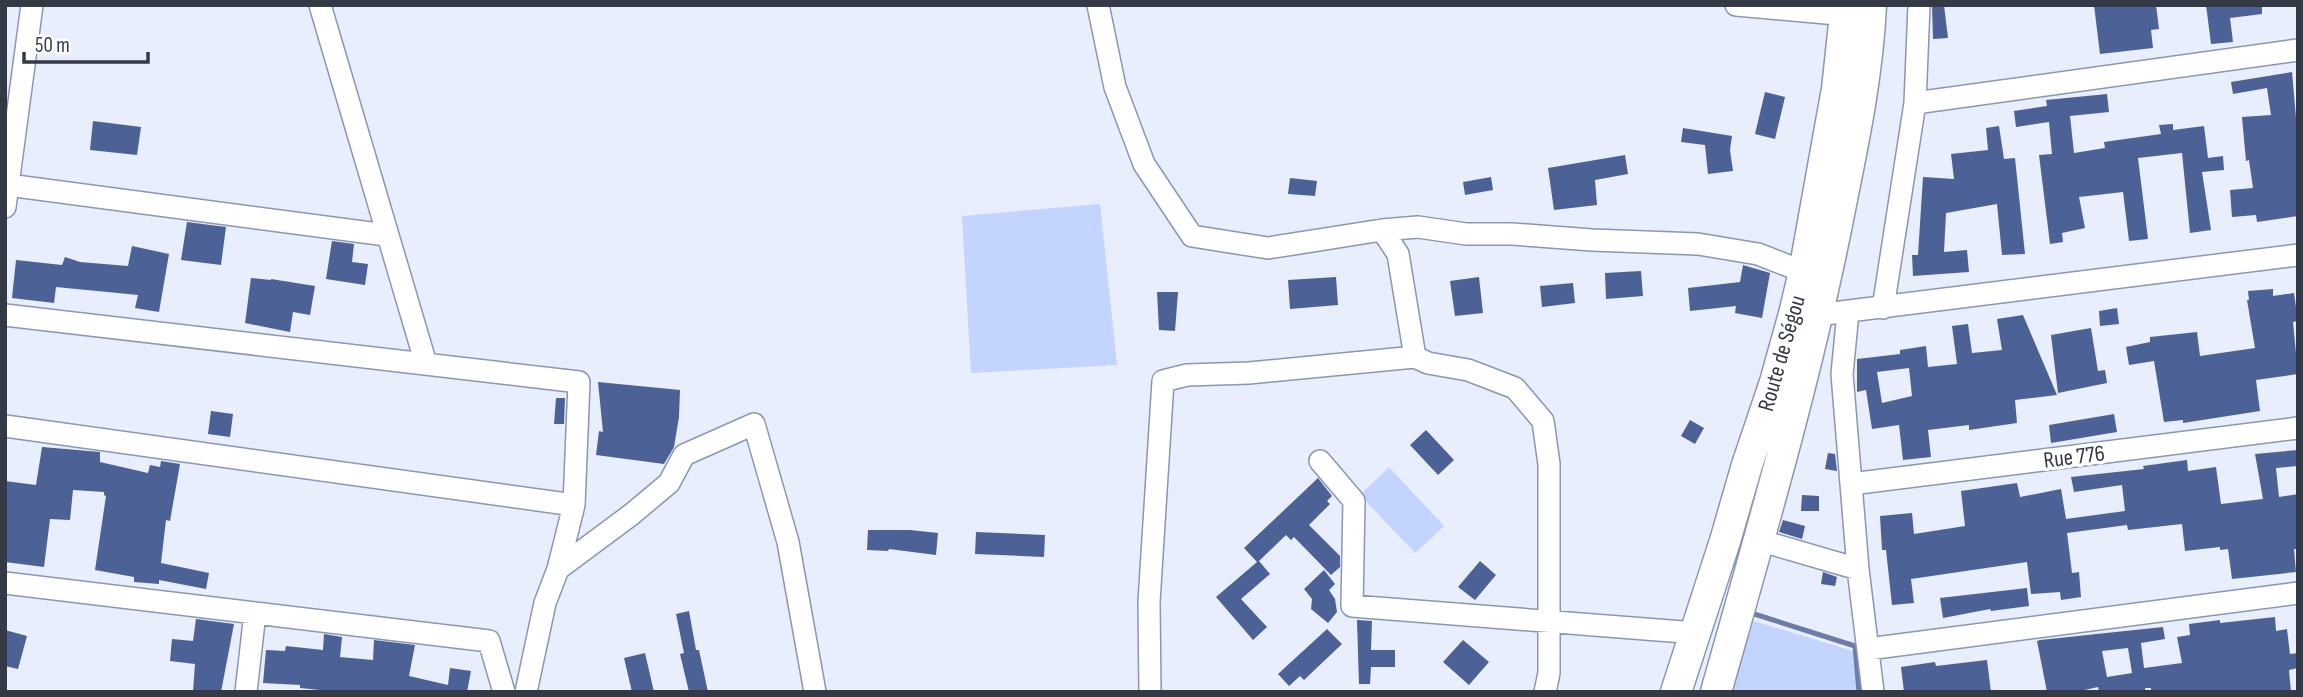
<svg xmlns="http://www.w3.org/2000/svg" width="2303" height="697" viewBox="0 0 2303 697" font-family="'Sofia Sans Condensed',sans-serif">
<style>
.green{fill:#c2d4ff}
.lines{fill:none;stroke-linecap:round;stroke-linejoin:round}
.stream{stroke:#6b7ca9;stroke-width:5}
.building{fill:#4c6196;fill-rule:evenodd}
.minor-casing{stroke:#8996b4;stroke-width:24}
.highway-casing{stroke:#8996b4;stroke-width:33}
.minor{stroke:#fff;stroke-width:21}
.highway{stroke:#fff;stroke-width:30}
.labels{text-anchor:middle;stroke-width:7;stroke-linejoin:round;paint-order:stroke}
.street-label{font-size:23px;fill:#343946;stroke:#fff}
</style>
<rect width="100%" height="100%" fill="#e8eefb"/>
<path class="green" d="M 1100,204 L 1117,365 L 971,373 L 962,216 Z
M 1389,467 L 1444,526 L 1415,553 L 1360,495 Z
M 1744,618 L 1853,651 L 1859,692 L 1723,692 Z"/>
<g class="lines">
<path class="stream" d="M 1748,612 L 1855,646 L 1859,692"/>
</g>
<path class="building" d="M 1932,5 L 1944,5 L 1948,38 L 1933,39 Z
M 2094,5 L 2156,5 L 2159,29 L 2151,30 L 2153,48 L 2100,54 Z
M 2206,5 L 2262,5 L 2262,14 L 2230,18 L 2233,42 L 2211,44 Z
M 2292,72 L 2298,140 L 2298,216 L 2257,222 L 2256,215 L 2232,217 L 2230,190 L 2253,188 L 2249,160 L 2246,161 L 2242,117 L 2271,115 L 2267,88 L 2233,94 L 2231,82 Z
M 1765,92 L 1785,97 L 1775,139 L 1755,134 Z
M 2107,94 L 2109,112 L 2070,116 L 2074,153 L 2105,148 L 2104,142 L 2161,134 L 2159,125 L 2173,124 L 2173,130 L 2204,126 L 2208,158 L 2223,156 L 2224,170 L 2202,172 L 2211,230 L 2190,233 L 2182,153 L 2138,158 L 2148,239 L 2129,241 L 2123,192 L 2079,197 L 2085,228 L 2062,233 L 2063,242 L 2050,244 L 2039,155 L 2052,154 L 2049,122 L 2016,127 L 2014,111 L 2047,106 L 2046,100 Z
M 93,121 L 141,127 L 137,155 L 90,150 Z
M 1999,126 L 2004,159 L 2015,158 L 2025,254 L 2002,255 L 1997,204 L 1946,213 L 1944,252 L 1967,250 L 1969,272 L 1913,276 L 1912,255 L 1918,255 L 1923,177 L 1954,179 L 1951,154 L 1988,150 L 1986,128 Z
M 1683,128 L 1732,136 L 1730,150 L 1733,171 L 1708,174 L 1705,145 L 1681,142 Z
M 1625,155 L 1628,174 L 1595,180 L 1597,205 L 1554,210 L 1548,168 Z
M 1491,177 L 1493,190 L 1465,195 L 1463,182 Z
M 1290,178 L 1317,181 L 1315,196 L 1288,194 Z
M 187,222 L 226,227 L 221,265 L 181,260 Z
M 332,241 L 354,244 L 352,262 L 368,264 L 365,285 L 326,279 Z
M 132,246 L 169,254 L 159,312 L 135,308 L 138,295 L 56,287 L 54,303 L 12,298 L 16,260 L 62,265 L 65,257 L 80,262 L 128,266 Z
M 1743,265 L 1770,273 L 1762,318 L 1735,313 L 1736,306 L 1690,311 L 1688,288 L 1740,282 Z
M 1641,271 L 1643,296 L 1606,299 L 1605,273 Z
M 1336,277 L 1338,305 L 1290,309 L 1288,280 Z
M 1479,277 L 1483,313 L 1455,316 L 1450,281 Z
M 251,278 L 271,280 L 271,279 L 315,286 L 310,315 L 293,312 L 290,332 L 245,323 Z
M 1573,283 L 1575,303 L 1542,307 L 1540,286 Z
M 2273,289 L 2273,296 L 2294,293 L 2298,321 L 2293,322 L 2298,374 L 2256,380 L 2260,411 L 2183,423 L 2183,420 L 2164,422 L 2154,361 L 2129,365 L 2126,347 L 2150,342 L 2150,337 L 2197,332 L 2200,356 L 2255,348 L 2247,300 L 2249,300 L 2248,291 Z
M 1157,292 L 1178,292 L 1175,331 L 1159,330 Z
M 2117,308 L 2119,324 L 2100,326 L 2099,311 Z
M 2023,315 L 2057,395 L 2015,400 L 2017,423 L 1969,430 L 1969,425 L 1928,430 L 1931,457 L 1903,460 L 1899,425 L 1872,429 L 1866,390 L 1857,392 L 1857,359 L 1900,354 L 1900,350 L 1926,346 L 1928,367 L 1957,364 L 1952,326 L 1968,324 L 1972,353 L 2002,350 L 1997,319 ZM 1909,368 L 1912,396 L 1882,403 L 1877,372 Z
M 2091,328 L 2098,371 L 2105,370 L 2107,383 L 2058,393 L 2051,335 Z
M 598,382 L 680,390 L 679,417 L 674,447 L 664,464 L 596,455 L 599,431 L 603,432 Z
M 556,398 L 565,398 L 564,424 L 554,424 Z
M 211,411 L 233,414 L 230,437 L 208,434 Z
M 2114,414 L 2117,432 L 2051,443 L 2049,425 Z
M 1690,420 L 1704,428 L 1695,444 L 1681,436 Z
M 1426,430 L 1454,460 L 1438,475 L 1410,445 Z
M 42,447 L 100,452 L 100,462 L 148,473 L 150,465 L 160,467 L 161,461 L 180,464 L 170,521 L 166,520 L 161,563 L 209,573 L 206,589 L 159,580 L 159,584 L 134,582 L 134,577 L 95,570 L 106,496 L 104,495 L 104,492 L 73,490 L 70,520 L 50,519 L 44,567 L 5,562 L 5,481 L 36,485 Z
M 2298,450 L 2298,466 L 2276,468 L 2279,497 L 2298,494 L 2298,549 L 2294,549 L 2296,572 L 2232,579 L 2228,549 L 2220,550 L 2220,547 L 2185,551 L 2182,524 L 2128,530 L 2127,525 L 2067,533 L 2072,573 L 2079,572 L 2081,597 L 2061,600 L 2060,592 L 2031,594 L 2027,562 L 1911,579 L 1914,603 L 1892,605 L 1886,550 L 1882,550 L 1880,516 L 1912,513 L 1914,534 L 1965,526 L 1961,491 L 2017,483 L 2020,497 L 2061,489 L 2066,519 L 2125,511 L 2122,485 L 2074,492 L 2071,477 L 2144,469 L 2143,466 L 2187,460 L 2188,471 L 2216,467 L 2221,504 L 2263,499 L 2255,454 Z
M 1828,453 L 1835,454 L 1837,471 L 1825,469 Z
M 1318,478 L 1332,496 L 1327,501 L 1330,504 L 1309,525 L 1340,556 L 1340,567 L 1331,575 L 1294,537 L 1291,540 L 1286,535 L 1259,561 L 1270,574 L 1241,599 L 1267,627 L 1253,640 L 1216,597 L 1257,562 L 1244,548 Z
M 1802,495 L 1819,496 L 1819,511 L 1801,511 Z
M 1783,520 L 1805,526 L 1802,539 L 1779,532 Z
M 868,530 L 910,530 L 938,533 L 936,555 L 889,549 L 888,551 L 867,550 Z
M 976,532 L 1045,535 L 1044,557 L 975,554 Z
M 1480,561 L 1496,575 L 1475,600 L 1458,587 Z
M 1324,570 L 1335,584 L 1329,590 L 1335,599 L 1337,612 L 1328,623 L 1311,609 L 1312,599 L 1304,589 Z
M 1823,572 L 1837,577 L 1835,586 L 1821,584 Z
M 2027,588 L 2029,606 L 1991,611 L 1990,609 L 1943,618 L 1940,598 Z
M 689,611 L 696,650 L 699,650 L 708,692 L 689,692 L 680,654 L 684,653 L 676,614 Z
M 2275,617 L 2276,631 L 2287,629 L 2290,654 L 2298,653 L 2298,668 L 2289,670 L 2291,692 L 2151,692 L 2151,688 L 2145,688 L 2146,692 L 2099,692 L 2098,687 L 2076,692 L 2047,692 L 2037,641 L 2040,640 L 2163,627 L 2165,639 L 2141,643 L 2144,668 L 2182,663 L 2177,637 L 2190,635 L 2189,624 L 2220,620 L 2220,623 ZM 2128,648 L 2132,673 L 2107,677 L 2102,651 Z
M 196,619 L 234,624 L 221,692 L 193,692 L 195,664 L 170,661 L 172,639 L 193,641 Z
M 1357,620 L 1372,621 L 1371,650 L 1395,650 L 1395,667 L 1371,667 L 1370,684 L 1359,684 Z
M 1327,629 L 1342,644 L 1304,680 L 1300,676 L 1289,686 L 1278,674 Z
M 5,630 L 27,636 L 18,669 L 5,666 Z
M 324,634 L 342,637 L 340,657 L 373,660 L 374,640 L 415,645 L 409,676 L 448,685 L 450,668 L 471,671 L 467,692 L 339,692 L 300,688 L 300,685 L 263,683 L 266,650 L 285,651 L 286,646 L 323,650 Z
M 1463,640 L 1489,662 L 1469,685 L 1443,662 Z
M 645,653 L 654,692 L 632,692 L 624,658 Z
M 1987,660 L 1991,692 L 1904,692 L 1901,667 L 1935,662 L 1936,666 Z"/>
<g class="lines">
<defs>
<path id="minor" d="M 320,5 L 426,364
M 1098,5 L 1115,87 L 1144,164 L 1192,236 L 1268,248 L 1382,230 L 1418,227 L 1466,234 L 1512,234 L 1592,240 L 1698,244 L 1758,254 L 1804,272
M 1736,5 L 1859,16
M 1915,103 L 2298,50
M 8,185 L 386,235
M 5,207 L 32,5
M 1382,230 L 1398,254 L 1415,357 L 1428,363 L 1468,370 L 1515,388 L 1543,421 L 1549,464 L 1549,673 L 1545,692
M 1883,308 L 1915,103 L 1919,5
M 1848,312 L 1842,374 L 1858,569 L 1873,692
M 5,315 L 579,382 L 574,505 L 558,569 L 545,603 L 526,692
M 1817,315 L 2298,255
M 5,426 L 574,505
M 1320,461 L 1354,501 L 1352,606 L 1696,633
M 1851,484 L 2298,428
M 1758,540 L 1858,569
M 558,569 L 632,514 L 669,483 L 684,455 L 754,424 L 788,542 L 815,692
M 5,583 L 489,641 L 504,692
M 1868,649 L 2298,593
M 246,692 L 255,613
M 1150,692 L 1149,602 L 1163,381 L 1187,375 L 1249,373 L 1415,357"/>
<path id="highway" d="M 1676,692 L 1725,541 L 1747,465 L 1775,382 L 1794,314 L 1804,272 L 1837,89 L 1846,5
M 1716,692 C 1762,529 1810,366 1842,199 C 1855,135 1868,71 1871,5"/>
</defs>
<use href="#minor" class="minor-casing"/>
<use href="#highway" class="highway-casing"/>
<use href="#minor" class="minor"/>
<use href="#highway" class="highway"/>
</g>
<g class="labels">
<g class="street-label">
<text transform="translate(1781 353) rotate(-74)" y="8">Route de Ségou</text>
<text transform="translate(2074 456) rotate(-7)" y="8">Rue 776</text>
</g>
</g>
<rect width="2303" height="697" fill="none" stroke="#343946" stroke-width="14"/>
<path d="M24 52v10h124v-10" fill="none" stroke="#343946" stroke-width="3.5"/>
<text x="35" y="52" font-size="21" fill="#343946" stroke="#ffffff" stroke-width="5" paint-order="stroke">50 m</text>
</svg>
